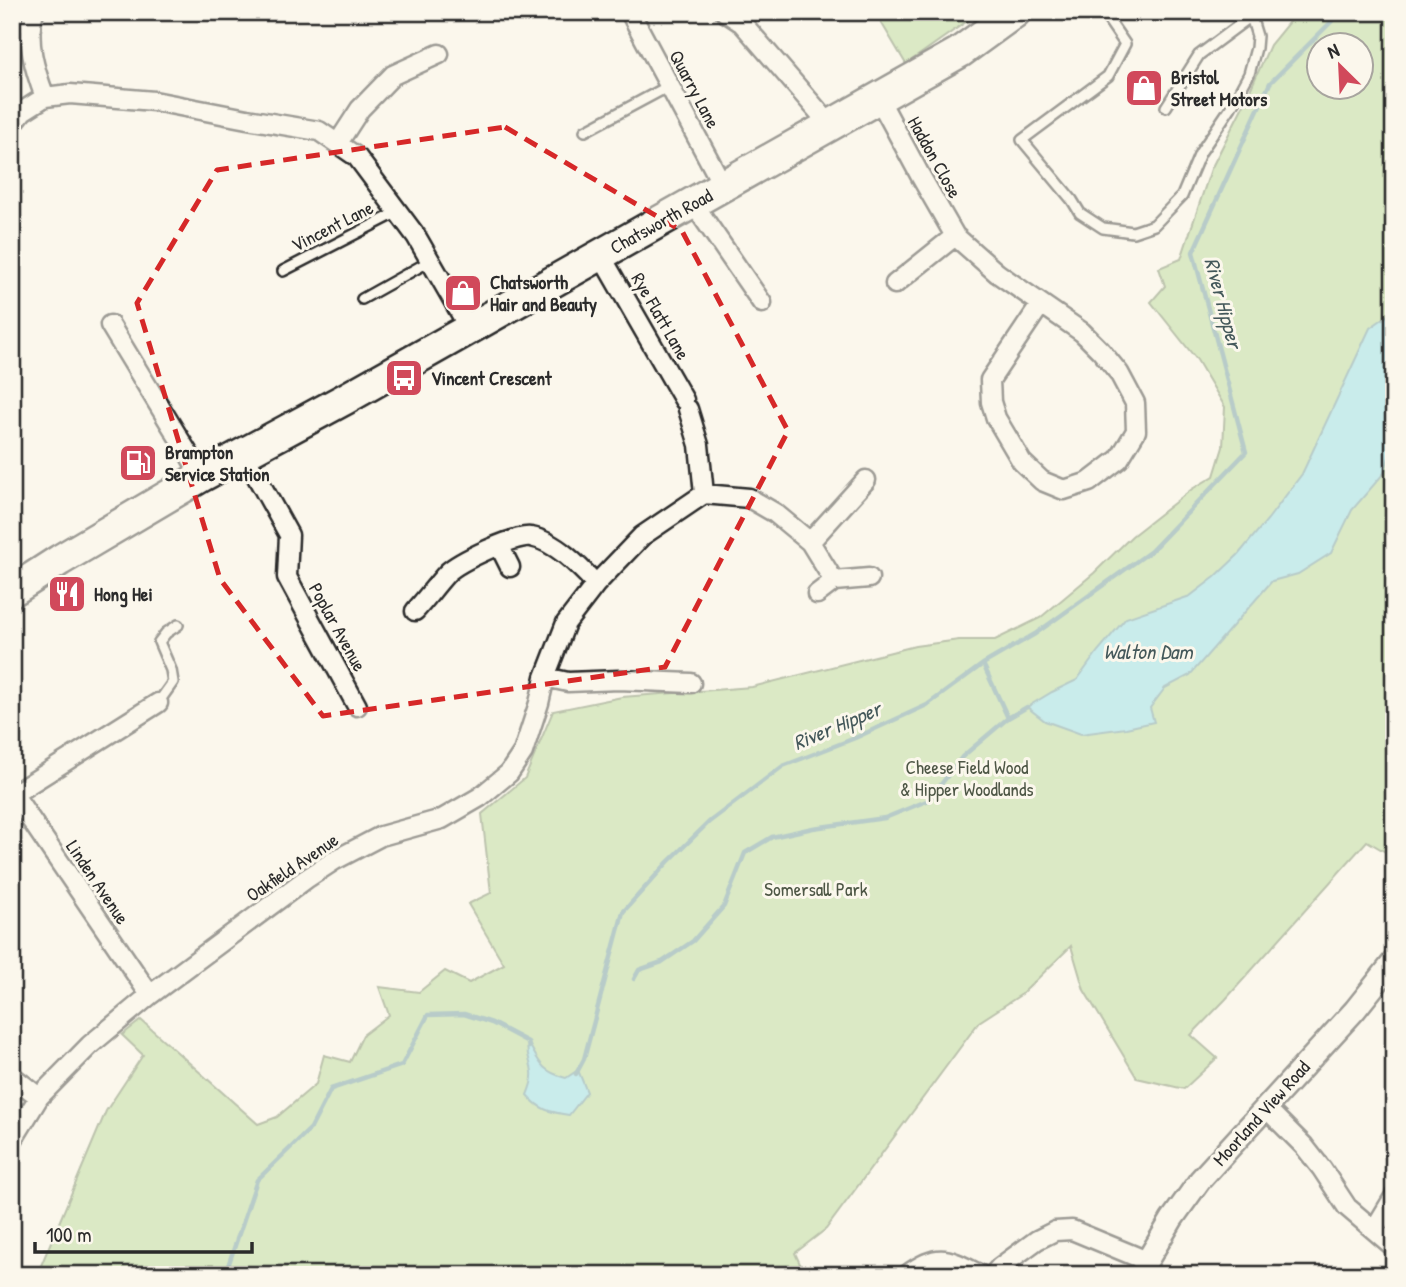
<svg xmlns="http://www.w3.org/2000/svg" width="1406" height="1287" viewBox="0 0 1406 1287" font-family="'Patrick Hand',sans-serif">
<style>
.green{fill:#b3d894;stroke:#6f8260;stroke-width:2;fill-rule:evenodd}
.water{fill:#8ddde9;stroke:#66969d;stroke-width:2}
.lines{fill:none;stroke-linecap:round;stroke-linejoin:round}
.stream{stroke:#66969d;stroke-width:4.5}
.service-casing{stroke:#2b2b2b;stroke-width:14}
.minor-casing{stroke:#2b2b2b;stroke-width:23}
.tertiary-casing{stroke:#2b2b2b;stroke-width:26}
.trunk-casing{stroke:#2b2b2b;stroke-width:35}
.service{stroke:#fbf7ec;stroke-width:9}
.minor{stroke:#fbf7ec;stroke-width:18}
.tertiary{stroke:#fbf7ec;stroke-width:21}
.trunk{stroke:#fbf7ec;stroke-width:30}
.marked{fill:none;stroke:#d62828;stroke-width:5;stroke-dasharray:14 9;stroke-linejoin:round}
.labels{text-anchor:middle;stroke-width:6;stroke-linejoin:round;paint-order:stroke}
.poi-label{font-size:19px;font-weight:bold;fill:#2b2b2b;stroke:#fbf7ec;text-anchor:start}
.street-label{font-size:19px;fill:#2b2b2b;stroke:#fbf7ec}
.park-label{font-size:19px;fill:#4d5645;stroke:#fbf7ec}
.water-label{font-size:21px;font-style:italic;fill:#44585a;stroke:#fbf7ec}
</style>
<rect width="100%" height="100%" fill="#fbf7ec"/>
<filter id="ink" filterUnits="userSpaceOnUse"><feTurbulence type="fractalNoise" baseFrequency=".0143" numOctaves="2"/><feDisplacementMap in="SourceGraphic" scale="14" xChannelSelector="R" yChannelSelector="G"/><feConvolveMatrix kernelMatrix="1 2 1 2 8 2 1 2 1" color-interpolation-filters="sRGB"/></filter>
<g filter="url(#ink)">
<path class="green" d="M 875,12 L 980,12 L 906,64 Z
M 1297,12 L 1394,12 L 1394,857 L 1367,841 L 1225,1000 L 1191,1035 L 1217,1058 L 1184,1089 L 1137,1078 L 1084,990 L 1071,946 L 1022,994 L 979,1022 L 826,1229 L 795,1253 L 805,1275 L 37,1275 L 106,1111 L 143,1055 L 122,1035 L 141,1020 L 258,1124 L 277,1117 L 316,1084 L 324,1055 L 350,1062 L 363,1035 L 389,1015 L 379,987 L 419,992 L 445,971 L 469,983 L 504,964 L 468,904 L 491,893 L 482,814 L 525,778 L 553,711 L 622,697 L 752,687 L 915,646 L 959,640 L 995,640 L 1040,618 L 1094,573 L 1132,536 L 1192,489 L 1214,476 L 1223,447 L 1225,407 L 1197,360 L 1151,302 L 1165,286 L 1159,268 L 1181,259 L 1211,169 L 1244,104 L 1270,45 ZM 1318,46 L 1360,46 L 1360,88 L 1318,88 Z"/>
<path class="water" d="M 1394,311 L 1394,441 L 1384,473 L 1352,510 L 1331,553 L 1298,574 L 1272,581 L 1190,675 L 1165,688 L 1150,708 L 1154,722 L 1126,728 L 1081,734 L 1045,721 L 1027,707 L 1052,692 L 1077,680 L 1098,651 L 1126,618 L 1190,596 L 1215,577 L 1238,555 L 1268,519 L 1302,474 L 1370,328 Z
M 528,1042 C 540,1063 541,1071 566,1078 L 578,1070 L 587,1092 L 569,1115 C 549,1112 540,1110 527,1095 C 530,1088 533,1080 532,1072 C 531,1061 525,1054 528,1042 Z"/>
<g class="lines">
<path class="stream" d="M 983,664 L 1008,718
M 634,979 L 639,970 L 662,962 L 693,941 L 724,906 L 745,853 L 772,837 L 813,828 L 885,818 L 929,800 L 962,757 L 1008,718 L 1027,707
M 576,1074 L 584,1059 L 623,912 L 668,862 L 709,822 L 783,766 L 855,738 L 927,705 L 983,664 L 1035,634 L 1151,551 L 1246,452 L 1193,252 L 1270,83 L 1341,12
M 225,1275 L 257,1180 L 311,1128 L 331,1089 L 402,1065 L 428,1015 L 464,1014 L 492,1023 L 528,1042 L 529,1047"/>
<defs>
<path id="service" d="M 1103,12 L 1125,44 L 1108,76 L 1022,140 L 1072,200 L 1080,213 L 1103,228 L 1133,232 L 1154,225 L 1182,196 L 1200,153 L 1231,107 L 1249,74 L 1256,48 L 1257,36 L 1253,23 L 1247,12
M 12,27 L 30,26
M 1166,107 L 1199,55 L 1250,17
M 585,131 L 669,86
M 283,271 L 398,212
M 362,299 L 430,261
M 158,703 L 173,682 L 171,670 L 159,642 L 166,633 L 178,625"/>
<path id="minor" d="M 34,12 C 25,40 35,71 45,97
M 630,12 L 723,186
M 725,12 L 742,23 L 831,126
M 879,99 L 921,177 L 955,236 L 997,273 L 1082,332 L 1101,351 L 1119,373 L 1135,403 L 1136,431 L 1119,459 L 1089,482 L 1064,490 L 1042,481 L 1022,462 L 996,418 L 991,402 L 990,380 L 1041,304
M 12,125 L 23,111 L 45,97 L 70,94 L 154,101 L 247,119 L 319,131 L 357,157 L 416,236 L 469,328
M 338,143 L 360,109 L 393,75 L 439,54
M 693,203 L 762,303
M 600,254 L 684,400
M 895,284 L 955,236
M 110,325 L 202,476
M 688,409 L 699,445 L 704,494
M 244,454 L 289,535 L 287,577 L 357,706
M 810,542 L 866,480
M 499,545 L 510,567
M 817,594 L 834,581
M 415,611 C 426,599 436,585 447,573 C 458,562 516,534 531,537 C 555,541 580,567 596,584
M 545,677 L 568,682 L 619,680 L 691,683
M 12,792 L 150,995
M 12,795 L 158,703
M 12,1076 L 39,1097
M 1265,1107 L 1304,1146 L 1322,1169 L 1347,1207 L 1394,1247
M 12,1141 L 39,1097 L 90,1045 L 150,995 L 306,879 L 335,860 L 381,836 L 442,819 L 480,797 L 509,773 L 523,752 L 539,703 L 545,677 L 566,623 L 596,584 L 642,536 L 704,494 L 749,498 L 775,513 L 810,542 L 834,581 L 869,578
M 1374,1230 L 1394,1197
M 907,1275 C 939,1251 948,1259 981,1275
M 993,1275 L 1000,1267 L 1037,1240 L 1055,1231 L 1072,1230 L 1147,1261"/>
<path id="tertiary" d="M 1141,1275 L 1147,1261 L 1172,1219 L 1200,1180 L 1355,1010 L 1394,961"/>
<path id="trunk" d="M 12,591 L 60,560 L 202,476 L 345,399 L 960,52 L 1015,12"/>
</defs>
<use href="#service" class="service-casing"/>
<use href="#minor" class="minor-casing"/>
<use href="#tertiary" class="tertiary-casing"/>
<use href="#trunk" class="trunk-casing"/>
<use href="#service" class="service"/>
<use href="#minor" class="minor"/>
<use href="#tertiary" class="tertiary"/>
<use href="#trunk" class="trunk"/>
</g>
</g>
<path d="M0 0H1406V1287H0ZM 505,127 L 682,231 L 788,431 L 665,667 L 323,716 L 220,579 L 137,303 L 217,170 Z" fill="#fbf7ec" fill-opacity=".55" fill-rule="evenodd"/>
<path class="marked" d="M 505,127 L 682,231 L 788,431 L 665,667 L 323,716 L 220,579 L 137,303 L 217,170 Z"/>
<defs>
<symbol id="shop-square" viewBox="-11 -11 22 22"><rect x="-9" y="-9" width="18" height="18" rx="4" fill="#d1495b" stroke="#fbf7ec"/><path d="M-5-2.5h2.3a2.7 3.5 0 0 1 5.4 0H5L5.5 6h-11ZM-1.5-2.5h3a1.5 2.3 0 0 0-3 0Z" fill="#fff"/></symbol>
<symbol id="bus-square" viewBox="-11 -11 22 22"><rect x="-9" y="-9" width="18" height="18" rx="4" fill="#d1495b" stroke="#fbf7ec"/><path d="M-5-6H5V4H4V6H2V4H-2V6H-4V4H-5ZM-3.5-4V0h7V-4ZM-3.5 1.2v1.5H-2V1.2ZM2 1.2v1.5H3.5V1.2Z" fill="#fff"/></symbol>
<symbol id="fuel-square" viewBox="-11 -11 22 22"><rect x="-9" y="-9" width="18" height="18" rx="4" fill="#d1495b" stroke="#fbf7ec"/><path d="M-5.5-6h7V0h2V4h1.3V-2.5L3-4.5l.8-.8L6-3V5H2.5V1h-1V6h-7ZM-4.2-4.7v3.2H.2V-4.7Z" fill="#fff"/></symbol>
<symbol id="restaurant-square" viewBox="-11 -11 22 22"><rect x="-9" y="-9" width="18" height="18" rx="4" fill="#d1495b" stroke="#fbf7ec"/><path d="M-5-6h1v4h1v-4h1v4h1v-4h1v5L-1.5 .5V6h-2V.5L-5-1ZM5-6V6H3V1.5H1.5Q1.5-4 5-6Z" fill="#fff"/></symbol>
</defs>
<g fill-rule="evenodd">
<use href="#shop-square" x="1122" y="66" width="44" height="44"/>
<use href="#shop-square" x="441" y="271" width="44" height="44"/>
<use href="#bus-square" x="382" y="356" width="44" height="44"/>
<use href="#fuel-square" x="116" y="441" width="44" height="44"/>
<use href="#restaurant-square" x="45" y="572" width="44" height="44"/>
</g>
<g class="labels">
<g class="poi-label">
<text x="1171" y="84">Bristol<tspan x="1171" dy="22">Street Motors</tspan></text>
<text x="490" y="289">Chatsworth<tspan x="490" dy="22">Hair and Beauty</tspan></text>
<text x="431" y="385">Vincent Crescent</text>
<text x="165" y="459">Brampton<tspan x="165" dy="22">Service Station</tspan></text>
<text x="94" y="601">Hong Hei</text>
</g>
<g class="street-label">
<text transform="translate(695 89) rotate(62)" y="7">Quarry Lane</text>
<text transform="translate(935 157) rotate(61)" y="7">Haddon Close</text>
<text transform="translate(661 221) rotate(-29)" y="7">Chatsworth Road</text>
<text transform="translate(332 226) rotate(-27)" y="7">Vincent Lane</text>
<text transform="translate(661 316) rotate(60)" y="7">Rye Flatt Lane</text>
<text transform="translate(338 627) rotate(61)" y="7">Poplar Avenue</text>
<text transform="translate(292 867) rotate(-34)" y="7">Oakfield Avenue</text>
<text transform="translate(98 882) rotate(56)" y="7">Linden Avenue</text>
<text transform="translate(1261 1113) rotate(-48)" y="7">Moorland View Road</text>
</g>
<g class="park-label">
<text x="967" y="774">Cheese Field Wood<tspan x="967" dy="22">&amp; Hipper Woodlands</tspan></text>
<text x="816" y="896">Somersall Park</text>
</g>
<g class="water-label">
<text transform="translate(1223 303) rotate(75)" y="7">River Hipper</text>
<text x="1148" y="659">Walton Dam</text>
<text transform="translate(837 726) rotate(-23)" y="7">River Hipper</text>
</g>
</g>
<rect width="1406" height="1287" fill="none" stroke="#fbf7ec" stroke-width="42"/>
<rect x="21" y="21" width="1364" height="1245" fill="none" stroke="#2b2b2b" stroke-width="2.5" filter="url(#ink)"/>
<g transform="translate(1340 66) rotate(336)"><circle r="33" fill="#fbf7ec" stroke="#a8a59f" stroke-width="2"/>
<path d="M0-5L12 26L0 18L-12 26Z" fill="#d1495b"/>
<text y="-10" font-size="19" font-weight="bold" text-anchor="middle" fill="#2b2b2b">N</text>
</g>
<path d="M35 1242v10h217v-10" fill="none" stroke="#2b2b2b" stroke-width="3.5"/>
<text x="46" y="1242" font-size="21" fill="#2b2b2b" stroke="#fbf7ec" stroke-width="5" paint-order="stroke">100 m</text>
</svg>
